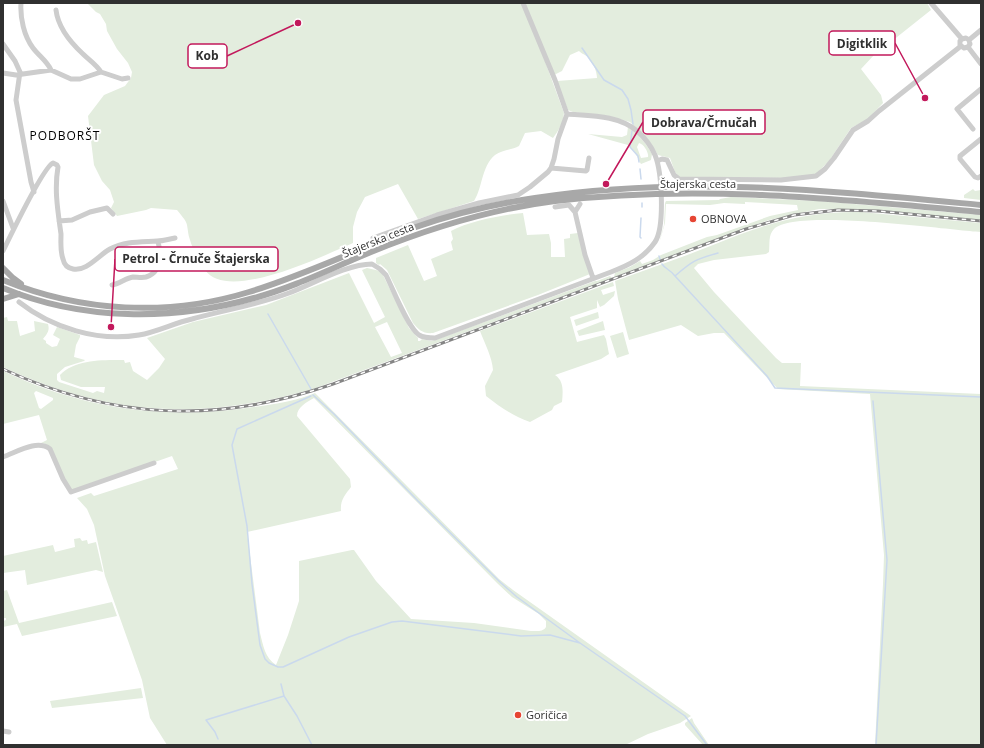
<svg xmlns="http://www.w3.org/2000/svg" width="984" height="748" viewBox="0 0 984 748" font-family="'Open Sans',sans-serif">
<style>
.green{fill:#e3edde;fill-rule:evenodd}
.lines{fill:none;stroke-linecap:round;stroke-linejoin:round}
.stream{stroke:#cad9ed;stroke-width:1.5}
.minor{stroke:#cdcdcd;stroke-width:5}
.major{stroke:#a8a8a8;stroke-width:6}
.rail-casing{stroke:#858585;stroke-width:3}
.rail{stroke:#fff;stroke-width:1.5;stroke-dasharray:4.5;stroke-linecap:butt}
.poi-dot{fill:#e64533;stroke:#fff;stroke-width:1.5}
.labels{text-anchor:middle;stroke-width:4;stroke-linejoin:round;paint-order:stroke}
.street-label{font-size:11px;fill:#303030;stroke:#fff}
.poi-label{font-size:11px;fill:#303030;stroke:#fff;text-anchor:start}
.neighbourhood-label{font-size:12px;letter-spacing:1px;fill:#000;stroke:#fff}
.leader{fill:none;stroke:#c2185b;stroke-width:1.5}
.callout-dot{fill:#c2185b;stroke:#fff;stroke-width:1.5}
.callout{fill:#fff;stroke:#c2185b;stroke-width:1.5}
.callout-label{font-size:12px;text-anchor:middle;font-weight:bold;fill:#303030}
</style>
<rect width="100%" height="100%" fill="#fff"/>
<path class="green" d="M 87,3 L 521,3 L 539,45 L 564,113 C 563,123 559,130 553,138 L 541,131 L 525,133 L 519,146 C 512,150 502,150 495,155 C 481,167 483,187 474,201 L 418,219 L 398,184 L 365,197 L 357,212 L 353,227 L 353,243 C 325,255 228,303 205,270 C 199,261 193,250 190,240 C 188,235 188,230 187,225 C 186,220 180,214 177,210 L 151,208 L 146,210 L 117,216 L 111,208 L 114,202 L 110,190 L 102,181 L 94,165 L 88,116 L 104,95 L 125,86 L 131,78 L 132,72 L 128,63 L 117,49 L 107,31 L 106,24 L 100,14 L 96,12 Z
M 524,3 L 927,3 L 931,10 L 887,45 L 884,43 L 871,52 L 874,55 L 861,69 L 881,95 L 883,103 L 868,119 L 851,128 L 829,161 L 815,175 L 789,178 L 679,177 L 675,172 L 670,158 L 658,155 L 647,138 L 630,122 L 609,116 L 573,112 L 568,110 L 557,81 L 597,78 C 597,72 593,61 588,57 C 584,54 582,54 579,51 L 570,55 L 562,71 L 554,75 Z
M 628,127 C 639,135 646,143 652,154 L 651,160 L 641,164 C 637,157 635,150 628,145 L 588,134 L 622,137 L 627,135 ZM 639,143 C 644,144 649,153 648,157 L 641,158 L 637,147 Z
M 973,189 L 975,191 L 981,190 L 981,200 L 964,198 L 964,195 Z
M 731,197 L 819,201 L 981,215 L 981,220 L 864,209 L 819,209 L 769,220 L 614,277 L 615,273 L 630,267 L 640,261 L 642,264 L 653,260 L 661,255 L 707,237 L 717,235 L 770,216 L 798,210 L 797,205 L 745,202 L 745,204 L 724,203 L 710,205 L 666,204 L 665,223 L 660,240 L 660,239 L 664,225 L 665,203 L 666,201 L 719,200 L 720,199 Z
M 861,212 L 981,223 L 981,232 C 947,230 795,208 774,229 C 768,235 770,244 769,252 L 766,254 L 714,260 L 698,264 L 694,268 L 714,292 L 776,358 L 782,363 L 801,363 L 800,386 L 981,394 L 981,745 L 875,745 L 883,584 L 884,555 L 870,394 L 778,389 L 724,333 L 714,333 L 698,336 L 681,325 L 629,340 L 618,299 L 615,281 C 648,269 681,258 713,245 C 764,224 805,211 861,212 Z
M 523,213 L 527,235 L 549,234 L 551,243 L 551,257 L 565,257 L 564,239 L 570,238 L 570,234 L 578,233 L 590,274 L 538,295 L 433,333 C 423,334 419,330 413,323 L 387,270 L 380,264 L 379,265 L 376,263 L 376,258 L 408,245 L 424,281 L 437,276 L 431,259 L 453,250 L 451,242 L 453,239 L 451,231 C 470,221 501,215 523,213 Z
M 367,268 L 380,271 L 383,275 L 409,328 L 418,338 L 418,341 L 420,341 L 422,339 L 431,341 L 438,339 L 595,281 L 597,281 L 610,276 L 612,278 L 313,389 C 201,421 108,416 3,367 L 3,318 L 7,317 L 8,321 L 17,321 L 20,336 L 35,331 L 34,321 L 48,324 C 50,331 47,334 43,339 L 46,341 L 46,343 L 52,347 L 57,346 L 60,339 L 53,335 L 57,327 L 80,335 L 80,337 L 76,345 L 74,357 L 85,360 L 84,361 L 65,367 L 57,374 L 57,380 L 59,382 L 93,393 L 97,391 L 104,393 L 105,387 L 81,387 L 61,380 L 60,375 C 75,359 104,360 124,360 L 125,363 L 130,362 L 133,371 L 147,380 L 159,368 L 165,359 L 147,338 L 193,322 L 266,305 L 349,273 L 374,323 L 385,317 L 362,270 ZM 387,322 L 402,353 L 391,357 L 375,327 Z
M 613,282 L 614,286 L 601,290 L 603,295 L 615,291 L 614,296 L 604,305 L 600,307 L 597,300 L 597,308 L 570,317 L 577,342 L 604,335 L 606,339 L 609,354 L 601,359 L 555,375 C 564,381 563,391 562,402 L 554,406 L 552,410 L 530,422 C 513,416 500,407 486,396 L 485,386 L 493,370 C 492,357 485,344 480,331 Z
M 598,312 L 599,318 L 576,326 L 574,320 Z
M 603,321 L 605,330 L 579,336 L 577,331 Z
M 623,332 L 629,354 L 617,358 L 610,336 Z
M 3,371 C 81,408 161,420 247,408 C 269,405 294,402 315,393 L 499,579 L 513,590 L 691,716 L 680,723 L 648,734 L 625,745 L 167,745 L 150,718 L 142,680 L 105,576 L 94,525 L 87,509 L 77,498 L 91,493 L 94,496 L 178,469 L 172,456 L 78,489 L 73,490 L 69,488 L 46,444 L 41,443 L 47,440 L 39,415 L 3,424 ZM 36,391 L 53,398 L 53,400 L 41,409 L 39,408 L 34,393 ZM 314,398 L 497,583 L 512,597 L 539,614 L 546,621 L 546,627 C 543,632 537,631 531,631 L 474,623 L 411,619 L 376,581 L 354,550 L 352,550 L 299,561 L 299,601 L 288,635 L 276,665 C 265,658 263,645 260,633 L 247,532 L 341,511 C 340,500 345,495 351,487 L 350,479 L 297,416 C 297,407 307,402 314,398 Z
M 80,538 L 82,541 L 87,540 L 88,544 L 96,542 L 103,572 L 96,570 L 27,585 L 25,570 L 3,573 L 3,556 L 53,545 L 55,552 L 75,547 L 74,539 Z
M 7,590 L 19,623 L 112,602 L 117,616 L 22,636 L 17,624 L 3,627 L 3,621 L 6,620 L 6,618 L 3,618 L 3,591 Z
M 141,688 L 143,698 L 52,708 L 50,701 Z
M 692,718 L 694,723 L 709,745 L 703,745 L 685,725 L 685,723 Z"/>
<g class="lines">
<path class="stream" d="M 582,48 L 604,80 L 622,90 L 628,99 L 631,110 L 633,124
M 632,131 L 630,147 L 638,156 L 639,162
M 640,169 L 641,179
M 642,203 L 642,207
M 641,218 L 640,237 L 641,238
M 659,256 L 660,259
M 662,264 C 665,269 671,270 675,276 L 767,376 L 775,388 L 981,397
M 675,276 C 692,261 696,259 718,253
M 268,314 L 311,389
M 313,395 L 334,414 L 418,501 L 501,583 L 517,597 L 580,643 L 685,716 L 707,745
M 311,396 L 237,429 L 232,445 L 247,526 L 252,584 L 260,645 L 265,659 L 269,663 L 278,667 L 283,667 L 349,637 L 392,622 L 402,621 L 521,636 L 550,635 L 580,643
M 873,401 L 887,560 L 876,745
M 281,684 L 284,696 L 297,716 L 312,745
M 218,739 L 215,732 L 206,720 L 284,696"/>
<path class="minor" d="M 21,3 C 20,18 24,36 33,48 C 39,56 47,61 51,70
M 523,3 L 555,80 L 567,114
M 931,3 L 962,39 L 966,38 L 969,40 L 970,44 L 968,47 L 964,48 L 960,45 L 960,41 L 962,39
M 56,10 C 58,27 70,42 83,54 C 89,60 96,64 101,72 L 122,79 L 128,78
M 969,40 L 981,30
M 3,44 L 15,61 L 20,72 L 16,100 L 31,182 L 34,192
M 968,47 L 981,64
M 3,73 L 16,75 L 51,70 L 71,79 L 80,79 L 101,72
M 973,129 L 957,109 L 981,89
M 981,139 L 960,156 L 960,159 L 975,177 L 978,178 L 981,176
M 657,161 L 662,159 L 667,160 L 674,175 L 679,179 L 781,180 L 816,176 L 825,169 L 834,158 L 853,130 L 868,121 L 879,111 L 961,46
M 551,168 L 586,171 L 587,170 L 589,158
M 3,201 L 13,228
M 580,204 L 575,212 L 585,255 L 593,278
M 555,207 L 569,205 L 575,212
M 59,221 L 72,220 L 90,212 L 107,208 L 113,214
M 3,251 C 10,237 43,167 53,163 L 57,165 L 58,167 C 54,190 58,212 61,234 C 61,243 60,251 63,259 C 64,264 67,268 73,269 C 86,272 99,255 110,249 C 125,241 140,242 157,241 C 163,241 169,239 175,238
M 112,285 C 119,284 126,278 133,277 C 137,277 142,278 146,277 C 162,272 161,254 158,241
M 19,302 C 52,328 98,342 139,335 C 157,332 174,323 192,319 C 224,310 257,305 289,293 C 313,284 347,264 372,264 L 380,269 L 386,275 C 393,289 408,328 419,335 C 424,338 430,338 435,338 L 611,272 C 629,265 644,258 655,242 C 665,227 662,172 655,155 C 651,146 644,137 637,131 C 618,115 591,116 567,114 L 558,139 L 554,159 L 551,168 L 548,172 L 530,187 L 518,195 L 479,203 L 437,215 L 373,238
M 3,457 C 17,452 37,439 50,449 L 63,479 L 71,492 L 154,463
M 3,731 L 9,732"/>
<path class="major" d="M 3,268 L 13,278 L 21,284
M 3,280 C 81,312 168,317 249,292 C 305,275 358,249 413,228 C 452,214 494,204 535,198 C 683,175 833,191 981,205
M 3,288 C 82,321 173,321 254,298 C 295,287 332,268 371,252 C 430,228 491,209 555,201 C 697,184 839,199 981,212
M 3,299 L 19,294"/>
<defs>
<path id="rail" d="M 3,369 C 113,420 218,424 333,384 L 746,229 L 794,215 L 838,210 L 878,211 L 981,221"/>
</defs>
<use href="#rail" class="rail-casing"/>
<use href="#rail" class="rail"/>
</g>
<g class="poi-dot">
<circle cx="693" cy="219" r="4"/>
<circle cx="518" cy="715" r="4"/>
</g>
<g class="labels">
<g class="street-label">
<text x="698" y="188">Štajerska cesta</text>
<text transform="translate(378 240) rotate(-22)" y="4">Štajerska cesta</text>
</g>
<g class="poi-label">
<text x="701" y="223">OBNOVA</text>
<text x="526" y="719">Goričica</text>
</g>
<g class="neighbourhood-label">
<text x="65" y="140">PODBORŠT</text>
</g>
</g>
<path class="leader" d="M925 98L895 43M298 23L227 56M606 184L643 122M111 327L115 259"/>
<g class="callout-dot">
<circle cx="925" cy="98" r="4"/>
<circle cx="298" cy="23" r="4"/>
<circle cx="606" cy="184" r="4"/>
<circle cx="111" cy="327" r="4"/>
</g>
<g class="callout">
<rect x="829" y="31" width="66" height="24" rx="4"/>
<rect x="188" y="44" width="39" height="24" rx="4"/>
<rect x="643" y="110" width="122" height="24" rx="4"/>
<rect x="115" y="247" width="163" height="24" rx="4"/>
</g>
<g class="callout-label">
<text x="862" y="48">Digitklik</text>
<text x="207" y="60">Kob</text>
<text x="704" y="127">Dobrava/Črnučah</text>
<text x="196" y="263">Petrol - Črnuče Štajerska</text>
</g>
<rect width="984" height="748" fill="none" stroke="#303030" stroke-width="8"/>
</svg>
